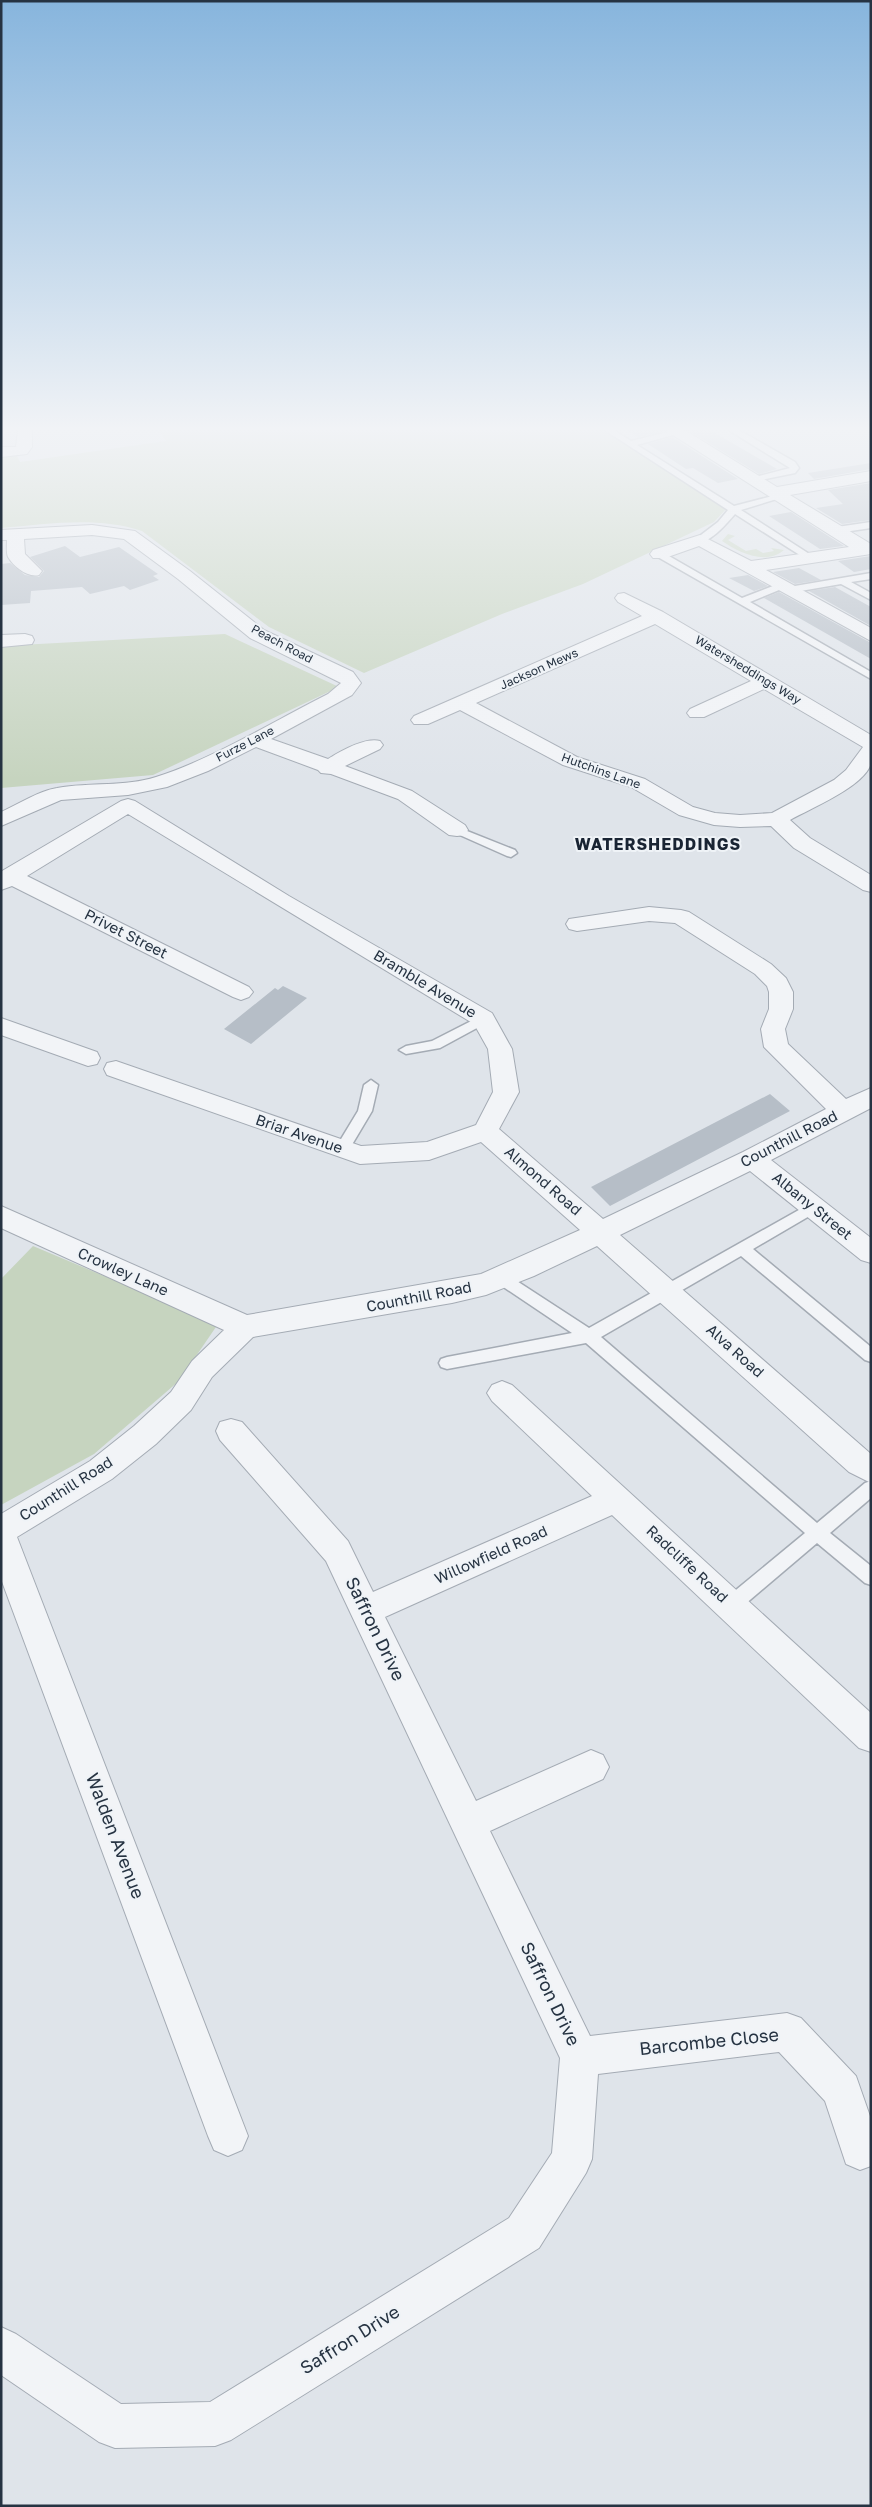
<svg xmlns="http://www.w3.org/2000/svg" width="872" height="2507" viewBox="0 0 872 2507" font-family="'Golos Text',sans-serif">
<style>
.green{fill:#c6d4bf}
.building{fill:#b6bec7}
.lines{fill:none;stroke-linecap:round;stroke-linejoin:round}
.lane-casing{stroke:#a4abb4;stroke-width:3}
.street-casing{stroke:#a4abb4;stroke-width:2}
.lane{fill:#f2f4f7;fill-rule:evenodd}
.street{fill:#f2f4f7;fill-rule:evenodd}
.labels{text-anchor:middle;stroke-width:4;stroke-linejoin:round;paint-order:stroke}
.far-street-label{font-size:12px;fill:#263342;stroke:#eff3f7}
.street-label{font-size:15px;fill:#263342;stroke:#eff3f7}
.far-district-label{font-size:16px;font-weight:bold;letter-spacing:1px;fill:#192433;stroke:#eff3f7}
.near-street-label{font-size:18px;fill:#263342;stroke:#eff3f7}
</style>
<rect width="100%" height="100%" fill="#dfe4ea"/>
<path class="green" d="M 158,429 L 603,429 L 727,508 L 714,522 L 583,584 L 502,614 L 364,673 L 269,627 L 142,531 C 97,516 48,524 1,528 L 1,456 L 17,456 L 20,462 L 166,441 Z
M 728,534 L 735,536 L 728,540 L 746,551 L 756,549 L 763,553 L 774,551 L 771,548 L 784,550 C 766,566 738,552 722,541 Z
M 225,634 L 339,687 L 153,775 L 1,788 L 1,646 Z
M 33,1246 L 218,1324 L 179,1381 L 94,1454 L 1,1505 L 1,1279 Z"/>
<path class="building" d="M 625,429 L 664,429 L 665,431 L 638,437 Z
M 686,429 L 708,429 L 777,469 L 759,474 Z
M 672,437 L 738,479 L 718,483 L 693,468 L 686,469 L 648,444 Z
M 871,463 L 871,469 L 814,479 L 808,473 Z
M 871,483 L 871,520 L 842,524 L 816,508 L 843,504 L 828,490 Z
M 791,512 L 844,546 L 820,549 L 769,516 Z
M 65,546 L 80,557 L 119,547 L 158,574 L 153,576 L 159,580 L 130,590 L 124,586 L 90,594 L 82,587 L 31,591 L 30,603 L 1,605 L 1,564 L 10,563 L 25,575 L 39,577 L 44,571 L 30,557 Z
M 871,556 L 871,569 L 854,572 L 838,561 Z
M 799,568 L 821,580 L 795,584 L 773,572 Z
M 748,575 L 768,586 L 754,591 L 729,578 Z
M 835,587 L 871,607 L 871,626 L 809,591 Z
M 779,592 L 871,643 L 871,659 L 764,598 Z
M 283,986 L 307,998 L 251,1044 L 224,1029 L 275,988 L 278,990 Z
M 770,1094 L 790,1111 L 610,1206 L 591,1187 Z"/>
<g class="lines">
<defs>
<path id="lane" d="M 603,429 L 612,429 L 631,441 L 680,429 L 680,433 L 637,445 L 734,506 L 780,494 L 780,498 L 741,510 L 814,557 L 806,559 L 735,514 C 727,523 710,544 697,542 L 697,538 L 718,522 L 728,510 Z
M 727,429 L 737,429 L 795,462 L 799,468 L 795,473 L 751,482 L 751,478 L 790,468 Z
M 871,522 L 871,528 L 837,533 L 832,530 L 837,527 Z
M 656,552 L 662,552 L 742,598 L 778,584 L 784,584 L 784,588 L 750,602 L 871,672 L 871,679 L 656,556 Z
M 871,573 L 871,579 L 851,582 L 871,593 L 871,600 L 841,584 L 789,593 L 784,590 L 789,587 Z
M 457,827 L 515,850 L 517,853 L 511,857 L 507,856 L 453,832 L 451,830 Z
M 483,1015 L 490,1019 L 488,1022 L 440,1048 L 406,1054 L 399,1050 L 406,1046 L 432,1041 Z
M 371,1080 L 378,1085 L 372,1111 L 347,1153 L 337,1153 L 335,1149 L 358,1111 L 364,1085 Z
M 813,1202 L 818,1203 L 820,1207 L 818,1211 L 753,1249 L 871,1347 L 871,1362 L 865,1360 L 741,1256 L 601,1337 L 817,1523 L 865,1483 L 871,1481 L 871,1498 L 830,1533 L 871,1566 L 871,1585 L 865,1583 L 817,1543 L 737,1611 L 731,1613 L 725,1611 L 722,1605 L 725,1599 L 805,1533 L 586,1343 L 447,1369 L 441,1367 L 439,1363 L 441,1359 L 447,1357 L 572,1333 L 496,1282 L 493,1278 L 496,1274 L 506,1274 L 589,1328 Z"/>
<path id="street" d="M 18,429 L 32,429 L 32,447 L 27,454 L 1,457 L 1,447 L 16,447 Z
M 666,429 L 683,429 L 777,487 L 871,471 L 871,481 L 790,495 L 871,544 L 871,554 L 766,570 L 871,628 L 871,641 L 699,546 L 665,558 L 653,558 L 650,554 L 653,550 L 700,535 L 751,561 L 849,547 L 668,432 Z
M 92,525 L 135,531 L 190,571 L 264,630 L 353,672 L 361,683 L 352,695 L 271,739 L 328,759 C 341,751 365,737 380,741 L 383,745 L 380,749 L 345,766 L 412,791 L 465,825 L 468,830 L 465,835 L 457,836 L 449,835 L 398,799 L 331,774 L 321,773 L 318,770 L 256,747 L 208,771 L 167,787 L 128,795 L 61,800 L 1,826 L 1,812 C 19,804 38,791 57,788 C 90,782 125,787 156,777 C 213,759 274,721 328,694 L 341,683 L 250,638 L 178,579 L 124,539 L 92,535 L 24,539 L 25,554 L 42,571 L 39,575 C 28,578 14,567 8,557 C 6,552 7,545 7,540 L 1,540 L 1,530 Z
M 624,593 L 663,612 L 871,735 C 871,744 872,754 871,763 C 866,786 809,809 790,820 L 810,838 L 871,875 L 871,892 L 863,890 L 794,848 L 771,826 L 740,827 L 714,825 L 679,815 L 631,787 L 563,765 L 460,710 L 428,724 L 414,724 L 411,720 L 414,716 L 642,616 L 618,602 L 615,598 L 618,594 ZM 655,624 L 751,681 L 690,709 L 687,713 L 690,717 L 704,717 L 764,689 L 863,747 L 846,770 L 834,780 L 772,813 L 740,815 L 715,813 L 693,807 L 645,779 L 577,757 L 476,703 Z
M 25,634 L 32,636 L 34,640 L 32,644 L 1,647 L 1,635 Z
M 128,799 L 135,801 L 289,896 L 492,1013 L 512,1049 L 519,1092 L 499,1129 L 603,1219 L 743,1152 L 826,1109 L 764,1047 L 761,1029 L 769,1009 L 769,992 L 767,986 L 755,974 L 675,923 L 649,921 L 577,931 L 569,929 L 566,924 L 569,919 L 649,907 L 681,910 L 689,912 L 771,964 L 786,978 L 793,992 L 793,1009 L 785,1029 L 788,1044 L 846,1099 L 871,1088 L 871,1108 L 771,1160 L 871,1238 L 871,1263 L 861,1260 L 750,1171 L 620,1235 L 871,1454 L 871,1483 L 849,1472 L 597,1246 L 534,1276 L 486,1295 L 452,1303 L 253,1337 L 212,1377 L 191,1410 L 156,1444 L 112,1479 L 17,1537 L 248,2136 L 242,2150 L 228,2156 L 214,2150 L 208,2136 L 1,1579 L 1,1514 L 90,1461 L 134,1426 L 171,1392 L 192,1361 L 224,1330 L 1,1228 L 1,1206 L 247,1315 L 481,1274 L 580,1230 L 481,1142 L 429,1160 L 360,1164 L 107,1075 L 104,1069 L 107,1063 L 116,1061 L 361,1146 L 427,1142 L 476,1125 L 493,1092 L 488,1049 L 474,1024 L 128,814 L 27,876 L 249,987 L 253,992 L 249,997 L 241,1000 L 233,997 L 12,886 L 1,890 L 2,871 L 121,801 Z
M 1,1018 L 97,1052 L 100,1058 L 97,1064 L 88,1066 L 1,1035 Z
M 502,1381 L 512,1385 L 871,1713 L 871,1752 L 859,1748 L 612,1515 L 385,1617 L 476,1801 L 591,1750 L 603,1755 L 609,1767 L 603,1779 L 490,1831 L 590,2036 L 787,2013 L 801,2018 L 856,2076 L 871,2119 L 871,2166 L 860,2170 L 846,2164 L 825,2101 L 779,2052 L 598,2074 L 592,2159 L 586,2173 L 539,2248 L 231,2440 L 215,2446 L 115,2448 L 99,2442 L 1,2375 L 1,2327 L 16,2334 L 121,2404 L 210,2402 L 509,2218 L 552,2153 L 560,2058 L 326,1561 L 220,1440 L 216,1431 L 220,1422 L 231,1419 L 242,1422 L 348,1541 L 373,1592 L 592,1496 L 492,1401 L 487,1393 L 492,1385 Z"/>
</defs>
<use href="#lane" class="lane-casing"/>
<use href="#street" class="street-casing"/>
<use href="#lane" class="lane"/>
<use href="#street" class="street"/>
</g>
<linearGradient id="sky" x2="0" y2="1"><stop stop-color="#87b5dd"/><stop offset="0.55" stop-color="#f1f3f6"/><stop offset="1" stop-color="#f1f3f6" stop-opacity="0"/></linearGradient>
<rect width="872" height="780" fill="url(#sky)"/>
<g class="labels">
<g class="far-street-label">
<text transform="translate(282 644) rotate(28)" y="4">Peach Road</text>
<text transform="translate(539 669) rotate(-24)" y="4">Jackson Mews</text>
<text transform="translate(748 670) rotate(31)" y="4">Watersheddings Way</text>
<text transform="translate(245 744) rotate(-27)" y="4">Furze Lane</text>
<text transform="translate(601 771) rotate(20)" y="4">Hutchins Lane</text>
</g>
<g class="street-label">
<text transform="translate(126 934) rotate(27)" y="5">Privet Street</text>
<text transform="translate(425 984) rotate(31)" y="5">Bramble Avenue</text>
<text transform="translate(299 1134) rotate(19)" y="5">Briar Avenue</text>
<text transform="translate(789 1139) rotate(-27)" y="5">Counthill Road</text>
<text transform="translate(543 1181) rotate(41)" y="5">Almond Road</text>
<text transform="translate(812 1206) rotate(39)" y="5">Albany Street</text>
<text transform="translate(123 1272) rotate(24)" y="5">Crowley Lane</text>
<text transform="translate(419 1297) rotate(-11)" y="5">Counthill Road</text>
<text transform="translate(735 1351) rotate(42)" y="5">Alva Road</text>
<text transform="translate(66 1489) rotate(-32)" y="5">Counthill Road</text>
<text transform="translate(491 1555) rotate(-24)" y="5">Willowfield Road</text>
<text transform="translate(687 1564) rotate(43)" y="5">Radcliffe Road</text>
</g>
<g class="far-district-label">
<text x="658" y="850">WATERSHEDDINGS</text>
</g>
<g class="near-street-label">
<text transform="translate(375 1629) rotate(64)" y="6">Saffron Drive</text>
<text transform="translate(115 1836) rotate(69)" y="6">Walden Avenue</text>
<text transform="translate(550 1994) rotate(64)" y="6">Saffron Drive</text>
<text transform="translate(709 2042) rotate(-6)" y="6">Barcombe Close</text>
<text transform="translate(350 2340) rotate(-32)" y="6">Saffron Drive</text>
</g>
</g>
<rect width="872" height="2507" fill="none" stroke="#263342" stroke-width="5"/>
</svg>
